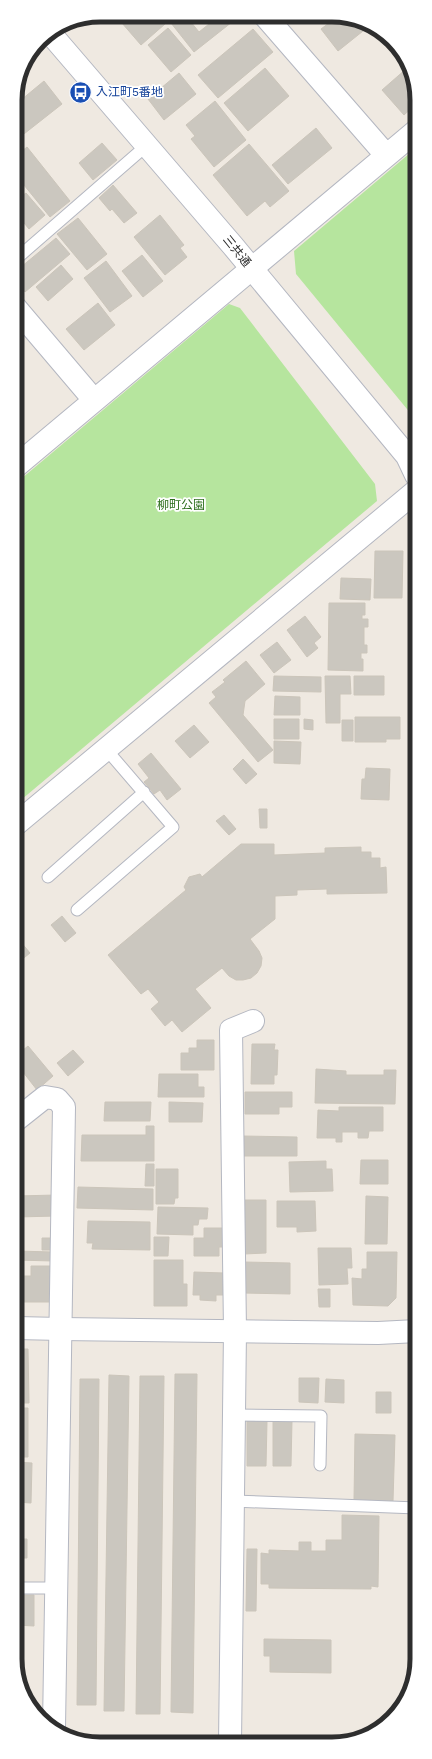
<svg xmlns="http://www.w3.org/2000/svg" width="432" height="1759" viewBox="0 0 432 1759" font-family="'Work Sans','Noto Sans JP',sans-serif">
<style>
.green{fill:#b6e59e}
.building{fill:#cbc7bf;stroke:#cbc5ba}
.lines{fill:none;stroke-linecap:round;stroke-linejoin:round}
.lane-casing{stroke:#b4b7c1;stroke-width:13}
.street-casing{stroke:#b4b7c1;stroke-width:24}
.secondary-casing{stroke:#b4b7c1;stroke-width:24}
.lane{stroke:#fff;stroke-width:11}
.street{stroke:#fff;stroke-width:22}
.secondary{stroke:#fff;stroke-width:22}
.labels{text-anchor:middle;stroke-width:3.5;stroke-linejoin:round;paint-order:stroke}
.transit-label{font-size:12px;fill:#164399;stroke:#fff;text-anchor:start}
.street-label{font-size:12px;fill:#2e2e2e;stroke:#fff}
.park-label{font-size:12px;fill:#2c6e1b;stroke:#fff}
.rim{fill:none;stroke:#2e2e2e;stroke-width:5}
</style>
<rect width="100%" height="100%" fill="#efe9e1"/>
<path class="green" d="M 416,148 L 416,420 L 296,274 L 294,251 Z
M 229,304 L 240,308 L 375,484 L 377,501 L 15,805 L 15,484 Z"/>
<path class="building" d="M 115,15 L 157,15 L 165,24 L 141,45 Z
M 180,16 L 186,16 L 199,32 L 219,16 L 227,16 L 232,22 L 194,52 L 171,23 Z
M 337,17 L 349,17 L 368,27 L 338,51 L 321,29 Z
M 168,28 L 191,55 L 171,72 L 148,45 Z
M 253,29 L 273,52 L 218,98 L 198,75 Z
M 265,68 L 289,96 L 248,131 L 224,103 Z
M 406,69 L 416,88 L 416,104 L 404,115 L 382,90 Z
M 179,73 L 196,94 L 164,120 L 148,99 Z
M 44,81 L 62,104 L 15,141 L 15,105 Z
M 215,101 L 246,140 L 214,167 L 191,139 L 195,136 L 186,125 Z
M 316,128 L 332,148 L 288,184 L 272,165 Z
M 102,143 L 117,160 L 93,180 L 79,163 Z
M 249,144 L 289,191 L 270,207 L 265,201 L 247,216 L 213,175 Z
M 27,147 L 70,201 L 50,217 L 15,174 L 15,157 Z
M 113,185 L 137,213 L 124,223 L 112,209 L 110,211 L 99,198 Z
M 26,193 L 45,215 L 29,229 L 15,212 L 15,201 Z
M 160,215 L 184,245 L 180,248 L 187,257 L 165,275 L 134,237 Z
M 15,218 L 24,228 L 15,235 Z
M 78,218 L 107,254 L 87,270 L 57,234 Z
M 56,238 L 70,254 L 25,292 L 15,280 L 15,272 Z
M 142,255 L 163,281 L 143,297 L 122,271 Z
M 106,261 L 132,296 L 110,312 L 84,278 Z
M 61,265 L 73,279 L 48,301 L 36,287 Z
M 98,303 L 115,325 L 84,350 L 66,329 Z
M 375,551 L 403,551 L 402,598 L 374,598 Z
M 341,578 L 371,579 L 370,600 L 340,599 Z
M 329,603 L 365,603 L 365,615 L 362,615 L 362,619 L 368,619 L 368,627 L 364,627 L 364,645 L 367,645 L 367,653 L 361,653 L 361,659 L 363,659 L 363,671 L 328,670 Z
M 305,616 L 321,637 L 314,643 L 318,648 L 307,657 L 287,630 Z
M 277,642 L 291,660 L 274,673 L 260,655 Z
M 246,661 L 265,684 L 245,701 L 243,715 L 273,750 L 258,762 L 209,703 L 216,697 L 212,692 L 225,682 L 223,680 Z
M 274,676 L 321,677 L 321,692 L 273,691 Z
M 325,676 L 350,676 L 351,694 L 340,694 L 340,723 L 326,723 Z
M 354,676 L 384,676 L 384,695 L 354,695 Z
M 275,696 L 300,697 L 300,715 L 274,715 Z
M 355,717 L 400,717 L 400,739 L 386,739 L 386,742 L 355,742 Z
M 274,719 L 299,719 L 299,739 L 274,739 Z
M 304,719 L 313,720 L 313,730 L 304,729 Z
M 342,720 L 353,720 L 353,741 L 342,741 Z
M 194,725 L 209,742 L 190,758 L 175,741 Z
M 274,741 L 301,742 L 300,764 L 274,763 Z
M 151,753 L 181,789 L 167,800 L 160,790 L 154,794 L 144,782 L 149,778 L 138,764 Z
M 243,759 L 257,774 L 246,784 L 233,769 Z
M 366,768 L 390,769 L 389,800 L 361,799 L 362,779 L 365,779 Z
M 259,809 L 267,809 L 267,828 L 260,828 Z
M 224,815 L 236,829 L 229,835 L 216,821 Z
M 241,844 L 274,844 L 274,855 L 325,853 L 325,848 L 361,847 L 361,852 L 371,852 L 371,858 L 380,858 L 380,868 L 386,867 L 387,893 L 327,894 L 327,889 L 297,890 L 297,895 L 275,896 L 275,919 L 250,939 L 259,951 L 262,958 L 261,966 L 257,973 L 251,978 L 243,980 L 236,980 L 229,976 L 222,968 L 195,989 L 211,1008 L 182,1032 L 172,1020 L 165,1026 L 151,1009 L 159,1002 L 148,989 L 141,994 L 108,955 L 186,890 L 184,887 L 189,877 L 200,874 L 202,877 Z
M 62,916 L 76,933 L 65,942 L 51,925 Z
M 15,935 L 30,953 L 15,965 Z
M 197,1040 L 214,1040 L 214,1070 L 181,1070 L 181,1053 L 189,1053 L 189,1048 L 197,1048 Z
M 252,1044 L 275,1044 L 274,1050 L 278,1050 L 277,1075 L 274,1075 L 274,1084 L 251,1084 Z
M 28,1046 L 53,1076 L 37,1090 L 16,1063 L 16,1056 Z
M 73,1050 L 84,1062 L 68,1076 L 57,1063 Z
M 316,1069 L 346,1071 L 346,1075 L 384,1075 L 384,1070 L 396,1070 L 395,1104 L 315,1103 Z
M 159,1074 L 198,1074 L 198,1087 L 204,1087 L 204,1097 L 158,1097 Z
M 245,1092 L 292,1092 L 292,1107 L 279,1107 L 279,1114 L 245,1114 Z
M 105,1102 L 151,1102 L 150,1121 L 104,1121 Z
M 169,1102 L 203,1103 L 202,1122 L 169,1122 Z
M 339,1107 L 383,1107 L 383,1131 L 369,1131 L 368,1138 L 358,1138 L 358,1132 L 342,1132 L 342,1142 L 336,1142 L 336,1138 L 317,1138 L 318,1110 L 339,1111 Z
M 146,1126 L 154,1126 L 154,1161 L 81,1161 L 82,1135 L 146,1135 Z
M 243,1136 L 297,1137 L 297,1156 L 243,1156 Z
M 361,1160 L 388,1160 L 388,1184 L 360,1184 Z
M 326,1161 L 326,1169 L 332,1169 L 333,1191 L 290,1192 L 289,1162 Z
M 146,1164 L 154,1164 L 154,1186 L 145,1186 Z
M 156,1169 L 178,1169 L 178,1198 L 175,1198 L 174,1204 L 156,1204 Z
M 78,1187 L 153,1189 L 153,1210 L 77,1208 Z
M 56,1195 L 56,1216 L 17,1217 L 17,1196 Z
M 366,1196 L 388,1197 L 387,1244 L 365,1244 Z
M 244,1200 L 266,1200 L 266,1253 L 244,1254 Z
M 277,1201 L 315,1201 L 316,1231 L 297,1232 L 297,1227 L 277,1227 Z
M 158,1207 L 208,1208 L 207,1219 L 199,1219 L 198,1225 L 193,1225 L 193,1235 L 157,1234 Z
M 88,1221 L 150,1222 L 150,1250 L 92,1249 L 93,1243 L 87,1243 Z
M 204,1228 L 223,1228 L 223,1247 L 219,1247 L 219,1256 L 194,1256 L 194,1238 L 204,1238 Z
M 154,1237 L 169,1237 L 168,1256 L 154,1256 Z
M 42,1238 L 56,1238 L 55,1250 L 42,1250 Z
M 318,1248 L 351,1248 L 352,1268 L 347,1268 L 348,1284 L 319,1285 Z
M 16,1251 L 53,1252 L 53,1261 L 16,1260 Z
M 367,1252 L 397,1252 L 396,1298 L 388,1306 L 353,1305 L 352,1278 L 362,1279 L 362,1269 L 367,1269 Z
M 154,1260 L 183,1260 L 183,1284 L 187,1284 L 187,1306 L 154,1306 Z
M 244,1262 L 290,1263 L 290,1294 L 243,1293 Z
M 31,1266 L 52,1266 L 51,1302 L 16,1302 L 17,1276 L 31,1276 Z
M 194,1272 L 224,1273 L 223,1295 L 216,1295 L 216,1301 L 200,1300 L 200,1295 L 193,1295 Z
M 318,1289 L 330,1289 L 330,1307 L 319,1307 Z
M 16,1349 L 28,1349 L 29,1403 L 16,1403 Z
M 175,1374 L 197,1374 L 193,1713 L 171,1712 Z
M 109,1375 L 129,1376 L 124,1711 L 104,1711 Z
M 140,1376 L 164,1376 L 160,1714 L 136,1714 Z
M 299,1378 L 319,1378 L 318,1403 L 299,1402 Z
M 80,1379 L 99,1379 L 96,1705 L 77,1705 Z
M 326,1379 L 344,1380 L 344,1403 L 325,1402 Z
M 376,1392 L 391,1392 L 391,1413 L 376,1413 Z
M 16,1408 L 28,1408 L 28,1457 L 16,1457 Z
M 273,1420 L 292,1420 L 291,1466 L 273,1466 Z
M 247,1421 L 267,1421 L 266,1466 L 247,1466 Z
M 355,1434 L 395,1435 L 393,1501 L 354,1500 Z
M 16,1462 L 32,1463 L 31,1503 L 16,1502 Z
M 16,1505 L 21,1506 L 20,1535 L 16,1535 Z
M 342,1515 L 379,1516 L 378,1587 L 371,1586 L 371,1589 L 269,1588 L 269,1584 L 261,1584 L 261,1553 L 269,1554 L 269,1550 L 299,1551 L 299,1542 L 311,1542 L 311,1551 L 326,1551 L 326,1540 L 342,1540 Z
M 16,1539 L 27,1539 L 27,1558 L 16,1558 Z
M 247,1549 L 257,1549 L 256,1611 L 246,1611 Z
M 16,1595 L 34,1595 L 34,1626 L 16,1625 Z
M 264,1639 L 331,1640 L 331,1673 L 270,1672 L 270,1656 L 264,1656 Z"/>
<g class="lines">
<defs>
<path id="lane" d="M 15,260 L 146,146
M 15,528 L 17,530
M 48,877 L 144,792
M 77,910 L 173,827 L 106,749
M 16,1015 L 17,1014
M 234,1415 L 321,1416 L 320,1465
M 233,1501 L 417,1508
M 16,1588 L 56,1588"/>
<path id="street" d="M 265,16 L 386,155
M 15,307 L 94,400
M 15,467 L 416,131
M 16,1120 L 45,1097 L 57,1099 L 64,1107 L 54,1727
M 230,1743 L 235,1331 L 231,1030 L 253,1021"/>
<path id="secondary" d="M 50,33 L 233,246 L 407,456 L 416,475
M 15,825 L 416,491
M 16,1328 L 61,1329 L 378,1333 L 417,1331"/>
</defs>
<use href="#lane" class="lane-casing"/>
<use href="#street" class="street-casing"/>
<use href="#secondary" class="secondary-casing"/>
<use href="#lane" class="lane"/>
<use href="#street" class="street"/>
<use href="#secondary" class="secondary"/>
</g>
<defs>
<symbol id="bus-disc" viewBox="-11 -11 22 22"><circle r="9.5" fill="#1a4fb4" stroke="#fff"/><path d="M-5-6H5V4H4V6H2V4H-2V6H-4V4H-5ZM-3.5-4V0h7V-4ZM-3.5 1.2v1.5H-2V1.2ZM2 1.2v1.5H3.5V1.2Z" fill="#fff"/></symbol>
</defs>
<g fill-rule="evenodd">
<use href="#bus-disc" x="68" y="80" width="25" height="25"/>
</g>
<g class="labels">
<g class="transit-label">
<text x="96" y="96">入江町5番地</text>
</g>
<g class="street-label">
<text transform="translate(237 251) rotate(51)" y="4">三共通</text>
</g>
<g class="park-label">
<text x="181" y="509">柳町公園</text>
</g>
</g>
<path d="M0 0H432V1759H0ZM100 22H332A78 78 0 0 1 410 100V1659A78 78 0 0 1 332 1737H100A78 78 0 0 1 22 1659V100A78 78 0 0 1 100 22Z" fill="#fff" fill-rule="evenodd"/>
<path class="rim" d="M100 22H332A78 78 0 0 1 410 100V1659A78 78 0 0 1 332 1737H100A78 78 0 0 1 22 1659V100A78 78 0 0 1 100 22Z"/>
</svg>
